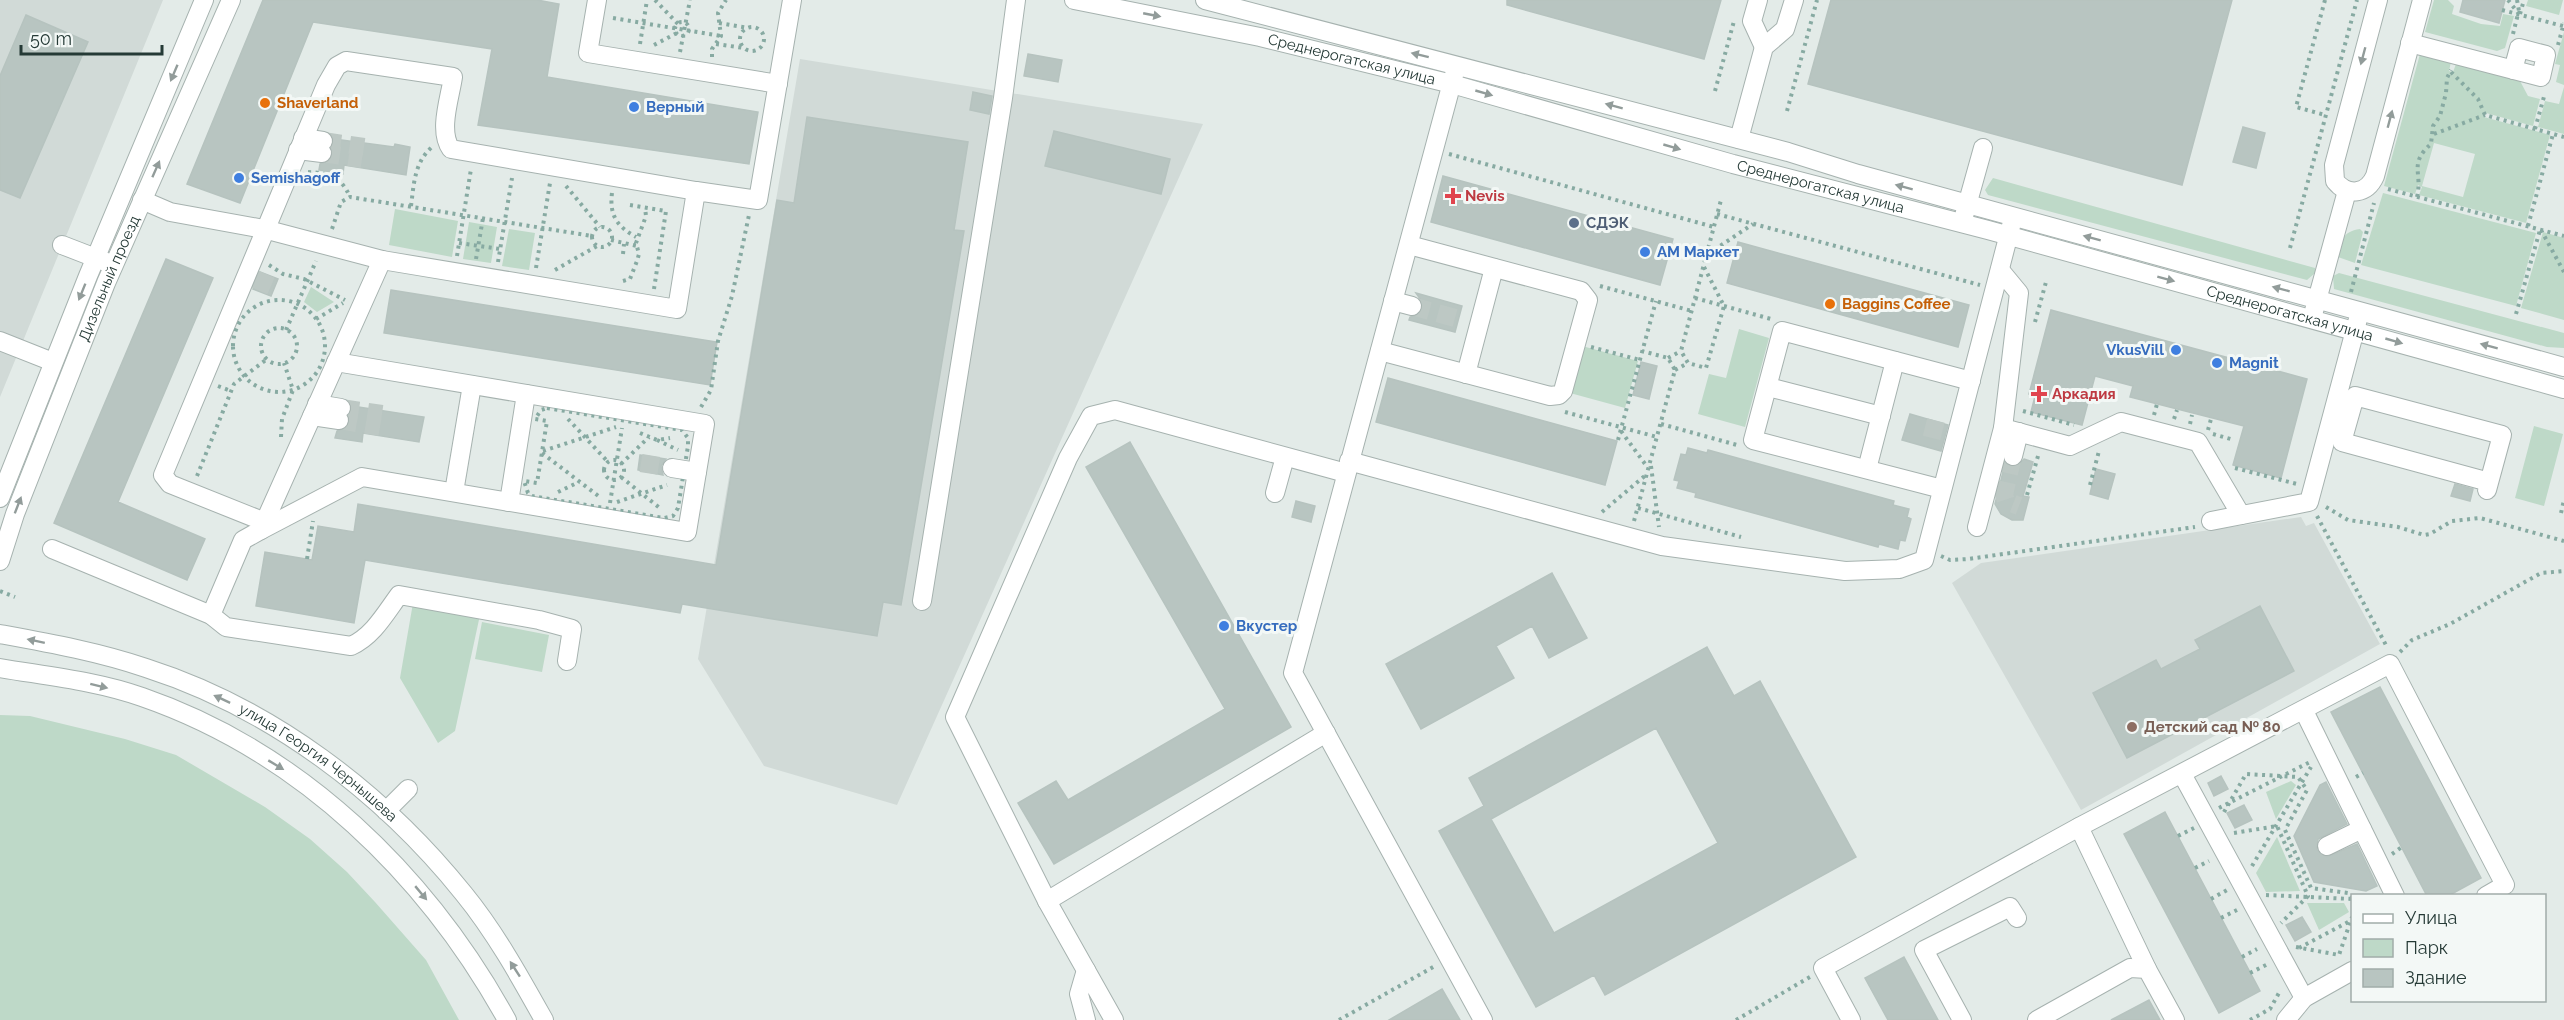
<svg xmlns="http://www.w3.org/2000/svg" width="2564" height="1020" viewBox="0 0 2564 1020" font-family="Raleway,sans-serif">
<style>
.built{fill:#d1dad7}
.green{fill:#bed9c8;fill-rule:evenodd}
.building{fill:#b8c5c1;stroke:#b6c3bf;stroke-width:1.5;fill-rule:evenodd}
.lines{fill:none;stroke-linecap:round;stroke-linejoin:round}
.minor-tunnel{stroke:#bdc8c4;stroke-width:18;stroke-dasharray:18 9;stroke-linecap:butt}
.minor-casing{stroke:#a6b2af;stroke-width:20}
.path{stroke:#87aaa2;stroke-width:4;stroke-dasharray:3 4.5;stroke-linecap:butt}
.minor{stroke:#fff;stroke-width:18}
.oneway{fill:#929c9a}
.food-dot{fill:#e8710a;stroke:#f3f8f6;stroke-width:2}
.shop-dot{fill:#3f7fe0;stroke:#f3f8f6;stroke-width:2}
.health-dot{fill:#e0444e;stroke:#f3f8f6;stroke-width:2}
.service-dot{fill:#5c6f8a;stroke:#f3f8f6;stroke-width:2}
.education-dot{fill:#8d6e63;stroke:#f3f8f6;stroke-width:2}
.labels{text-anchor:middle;stroke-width:6;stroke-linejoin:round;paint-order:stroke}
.street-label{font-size:15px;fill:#253a36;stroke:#f3f8f6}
.food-label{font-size:15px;font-weight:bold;fill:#c56008;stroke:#f3f8f6;text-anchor:start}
.shop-label{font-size:15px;font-weight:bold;fill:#366cbe;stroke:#f3f8f6;text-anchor:start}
.health-label{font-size:15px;font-weight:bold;fill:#be3a42;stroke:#f3f8f6;text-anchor:start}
.service-label{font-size:15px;font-weight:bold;fill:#4e5e75;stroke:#f3f8f6;text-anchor:start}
.education-label{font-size:15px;font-weight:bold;fill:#785e54;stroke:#f3f8f6;text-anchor:start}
</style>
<rect width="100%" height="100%" fill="#e3ebe8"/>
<path class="built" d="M 0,0 L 163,0 L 0,397 Z
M 800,59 L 1203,124 L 897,805 L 764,766 L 698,659 Z
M 2301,517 L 2306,526 L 2314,523 L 2380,644 L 2081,810 L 1952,583 L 1981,563 Z"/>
<path class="green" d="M 2434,0 L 2448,0 L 2454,6 L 2452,14 L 2481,24 L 2500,26 L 2503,14 L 2514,16 L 2505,48 L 2497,51 L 2425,32 Z
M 2528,0 L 2563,0 L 2559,15 L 2526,6 Z
M 2564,32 L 2564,85 L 2556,82 L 2560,65 L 2555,64 Z
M 2420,54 L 2451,62 L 2449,71 L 2453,72 L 2456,64 L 2520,81 L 2528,96 L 2540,99 L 2533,126 L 2486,113 L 2484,117 L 2550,135 L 2526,223 L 2419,195 L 2422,187 L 2418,185 L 2415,194 L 2384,186 ZM 2434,143 L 2475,154 L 2463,197 L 2422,186 Z
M 2564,87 L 2564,134 L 2538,127 L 2545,101 L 2559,104 Z
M 1993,178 L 2315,268 L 2315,273 L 2307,280 L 1988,195 L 1985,190 Z
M 2383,193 L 2536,233 L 2516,306 L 2361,265 Z
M 395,209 L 458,221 L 452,257 L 389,245 Z
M 469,222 L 497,227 L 491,263 L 463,259 Z
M 509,229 L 535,233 L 529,270 L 502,266 Z
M 2360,229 L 2363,232 L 2355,263 L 2338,257 C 2343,240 2341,232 2360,229 Z
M 2543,232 L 2564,238 L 2564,320 L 2521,308 Z
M 2339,273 L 2564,333 L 2564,348 L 2547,347 L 2334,289 L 2333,276 Z
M 311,287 L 334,302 L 317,312 L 304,302 Z
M 1739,329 L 1769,338 L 1745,427 L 1698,414 L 1709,374 L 1726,378 Z
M 1582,346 L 1638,361 L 1625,408 L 1570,393 Z
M 2534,426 L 2563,434 L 2544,506 L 2515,498 Z
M 413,603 L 480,615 L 455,731 L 438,743 L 400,678 Z
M 482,622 L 549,635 L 542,672 L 475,659 Z
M 0,715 L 30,716 L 125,739 L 176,755 L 265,807 L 310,839 L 347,872 L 375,902 L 426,960 L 459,1020 L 0,1020 Z
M 2291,781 L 2296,785 L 2276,819 L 2266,792 Z
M 2277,837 L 2300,891 L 2266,892 L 2256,873 Z
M 2307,903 L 2344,903 L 2349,912 L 2319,930 Z"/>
<path class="building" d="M 263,0 L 537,0 L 559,4 L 547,77 L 758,112 L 749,164 L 478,125 L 492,49 L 313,22 L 240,203 L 187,184 Z
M 1507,0 L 1721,0 L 1704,59 L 1507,5 Z
M 1831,0 L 2232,0 L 2182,185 L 1808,84 Z
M 2463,0 L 2505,0 L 2499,23 L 2460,12 Z
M 26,15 L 88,42 L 20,198 L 0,190 L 0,76 Z
M 1028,54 L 1062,60 L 1058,82 L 1024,76 Z
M 973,92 L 992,96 L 989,114 L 970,110 Z
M 807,117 L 968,142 L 954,230 L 964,231 L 901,605 L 883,602 L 877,636 L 682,604 L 680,613 L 365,560 L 354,623 L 256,606 L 265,552 L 312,560 L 318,526 L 354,532 L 358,504 L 716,565 L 777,200 L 794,203 Z
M 2243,127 L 2265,133 L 2256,168 L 2233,162 Z
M 1054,131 L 1170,159 L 1161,194 L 1045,166 Z
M 334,139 L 394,147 L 395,144 L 410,147 L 406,175 L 344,165 L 343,174 L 319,170 L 320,164 L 331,159 Z
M 1443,176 L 1673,239 L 1660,285 L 1431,222 Z
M 1738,242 L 1969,305 L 1958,347 L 1727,283 Z
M 166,259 L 213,278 L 118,502 L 205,539 L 187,580 L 54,523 Z
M 260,272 L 278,279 L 271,296 L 253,289 Z
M 391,290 L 717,342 L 710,385 L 384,333 Z
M 1416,293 L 1462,306 L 1455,332 L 1409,320 L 1410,317 L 1420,314 L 1423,309 L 1423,303 Z
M 2051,310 L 2307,379 L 2281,478 L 2233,465 L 2244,426 L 2130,397 L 2133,386 L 2095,376 L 2082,425 L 2031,412 L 2035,396 L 2029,394 Z
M 1641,362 L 1657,366 L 1649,399 L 1633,395 Z
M 1388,378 L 1617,441 L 1605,485 L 1376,422 Z
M 352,406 L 424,417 L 419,442 L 363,433 L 362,442 L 335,438 L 337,431 L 348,426 Z
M 1910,414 L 1948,425 L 1941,451 L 1902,440 Z
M 1130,442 L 1291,727 L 1054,864 L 1018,803 L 1056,781 L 1068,800 L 1225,709 L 1086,467 Z
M 1688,448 L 1707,453 L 1708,450 L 1894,501 L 1893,505 L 1909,509 L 1907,517 L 1911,519 L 1905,541 L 1900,540 L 1898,549 L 1879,544 L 1878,547 L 1695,497 L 1696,493 L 1677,488 L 1679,481 L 1674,480 L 1681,454 L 1686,455 Z
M 640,455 L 666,459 L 661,466 L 663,475 L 638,470 Z
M 2024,459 L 2033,462 L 2023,496 L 2029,497 L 2023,520 L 2012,520 L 2001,514 L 1995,504 L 2005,464 L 2016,467 Z
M 2096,469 L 2115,474 L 2108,499 L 2090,494 Z
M 2455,484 L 2473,489 L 2470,501 L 2451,496 Z
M 1296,501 L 1315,506 L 1311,522 L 1292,517 Z
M 1552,573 L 1587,638 L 1549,658 L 1532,626 L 1496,646 L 1514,678 L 1421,729 L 1386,664 Z
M 2260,606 L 2294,671 L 2127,758 L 2093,693 L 2156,660 L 2161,669 L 2200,649 L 2195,640 Z
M 1707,647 L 1734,696 L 1760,681 L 1856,857 L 1605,995 L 1594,975 L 1536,1007 L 1439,831 L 1484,806 L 1469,778 ZM 1656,728 L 1718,843 L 1554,933 L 1491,819 Z
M 2380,687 L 2481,878 L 2448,896 L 2427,896 L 2331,712 Z
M 2221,776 L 2228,789 L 2214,796 L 2208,783 Z
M 2326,782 L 2347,824 L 2318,839 L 2317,850 L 2327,857 L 2357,844 L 2377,886 L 2366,891 L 2314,882 L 2294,836 L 2320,785 Z
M 2244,805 L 2252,820 L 2235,828 L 2227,813 Z
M 2165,812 L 2260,991 L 2219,1013 L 2124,834 Z
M 2302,917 L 2311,932 L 2295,941 L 2286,925 Z
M 1904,957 L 1938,1020 L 1888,1020 L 1865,978 Z
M 1442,989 L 1460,1020 L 1389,1020 Z
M 2149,1000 L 2160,1020 L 2111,1020 Z"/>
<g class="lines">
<path class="minor-tunnel" d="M 323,141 L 364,147
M 322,153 L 362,159
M 255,279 L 271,286
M 1412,306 L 1455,318
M 341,408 L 382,414
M 339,420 L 380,427
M 1925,427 L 1949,433
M 2013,456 L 2004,495 L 2006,501 L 2019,506
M 641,463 L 672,468"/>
<defs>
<g id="minor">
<path d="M 597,0 L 588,53 L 778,84"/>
<path id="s1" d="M 1074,0 L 1260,37 L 1452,84 L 1733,164 L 1988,230 L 2564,389"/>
<path d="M 1205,0 L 1788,152 L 1858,174 L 2564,367"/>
<path d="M 1758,0 L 1752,21 L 1764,47"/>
<path d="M 2378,0 L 2334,165 L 2335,181 C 2348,197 2367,194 2375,176 L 2422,0"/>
<path d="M 2410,43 L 2541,77 L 2546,55 L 2519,48 L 2513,70"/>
<path d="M 1454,75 L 1293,673 L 1483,1020"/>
<path d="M 303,138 L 323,141"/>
<path d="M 1739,139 L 1764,47 L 1785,29 L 1794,0"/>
<path d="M 298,150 L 322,153"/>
<path d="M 142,200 L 170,212 L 264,229 L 382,260 L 677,309 L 696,191 L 758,200 L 792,0"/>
<path d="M 1964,216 L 1983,148"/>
<path d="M 62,245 L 106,262"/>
<path d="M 1393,301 L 1412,306"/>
<path d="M 2314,311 L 2347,191"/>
<path d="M 0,341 L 53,362"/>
<path d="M 1380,351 L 1550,396 L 1559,395 L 1563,391 L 1588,300 L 1581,291 L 1409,245"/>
<path d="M 1466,374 L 1494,268"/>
<path d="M 1776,389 L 1881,416"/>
<path d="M 317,404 L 341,408"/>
<path d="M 312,416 L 339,420"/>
<path d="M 2003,428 L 2070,446 L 2121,422 L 2198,442 L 2241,515"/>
<path d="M 2013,456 L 2019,432"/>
<path d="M 1349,461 L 1662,546 L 1845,571 L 1899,569 L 1924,560 L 2011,226"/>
<path d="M 672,468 L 697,472"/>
<path d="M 1867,469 L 1895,361"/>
<path d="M 1942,489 L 1753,440 L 1782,331 L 1971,381"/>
<path d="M 2487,490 L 2502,435 L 2355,396 L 2342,442 L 2489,482"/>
<path d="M 454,492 L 472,385"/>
<path d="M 1275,493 L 1285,457"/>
<path d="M 0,498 L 88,276 L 204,0"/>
<path d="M 509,502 L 526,394"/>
<path d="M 2211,521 L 2309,502 L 2358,319"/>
<path d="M 265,522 L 170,484 L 163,475 L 326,85 L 337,66 L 346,61 L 453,77 C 450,98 438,131 451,149 L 696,191"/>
<path d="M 1977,527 L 2003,428 L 2019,293 L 2000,270"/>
<path d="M 261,530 L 362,477 L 687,532 L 705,424 L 336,362"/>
<path d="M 52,549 L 211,615 L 226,627 L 351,646 C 373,636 385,614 399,595 L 539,620 L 572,629 L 567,661"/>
<path id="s2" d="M 0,561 L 15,514 L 106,283 L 231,0"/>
<path d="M 922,601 L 1003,98 L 1016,0"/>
<path d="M 211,615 L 243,540 L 261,530 L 382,260"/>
<path id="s3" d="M 0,634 C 49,643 99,652 146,668 C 271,708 382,792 464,894 C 495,932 520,977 544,1020"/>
<path d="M 0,668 C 47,676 97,681 142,697 C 301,752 427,875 507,1020"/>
<path d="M 2304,711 L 2395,896"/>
<path d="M 2182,774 L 2304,998"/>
<path d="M 386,811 L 408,789"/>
<path d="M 2079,827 L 2147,969"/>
<path d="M 2327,846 L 2362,829"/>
<path d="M 1047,901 L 1326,733"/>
<path d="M 1086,1020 L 1079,994 L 1086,970"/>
<path d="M 1114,1020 L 1047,901 L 955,717 L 1068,458 L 1091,416 L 1115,410 L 1346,473"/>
<path d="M 1851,1020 L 1823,968 L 2079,827 L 2390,664 L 2505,885 L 2486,896"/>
<path d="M 1962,1020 L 1924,950 L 2010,907 L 2017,918"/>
<path d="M 2037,1020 L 2130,968 L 2147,969 L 2175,1020"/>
<path d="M 2286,1020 L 2304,998 L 2352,971"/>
</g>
</defs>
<use href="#minor" class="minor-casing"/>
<path class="path" d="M 655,0 L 678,24
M 2325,0 L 2296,107 L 2325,115
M 2508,0 L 2519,14
M 2517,0 L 2519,11
M 2502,10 L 2563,26
M 2520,14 L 2524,0
M 613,18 L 721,36
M675 29a7 7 0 1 1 14 0a7 7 0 1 1-14 0Z
M 719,23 L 748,28
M740 39a12 12 0 1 1 24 0a12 12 0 1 1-24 0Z
M 2513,34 L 2518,14
M 640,44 L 647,0
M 716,44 L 744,48
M 654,45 L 677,33
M 2558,45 L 2564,23
M 680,52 L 690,0
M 712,57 L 712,49 L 721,36 L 718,13 L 726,0
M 2451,72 L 2478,99 L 2485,115 L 2564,137
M 1715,91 L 1734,21
M 1787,111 L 1817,0
M 2535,129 L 2545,93
M 2434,134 L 2485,115
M 1449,154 L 1714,227
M 308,172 C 329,173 341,176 350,197
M 566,186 L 600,227
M 2388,189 L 2564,236
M 612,193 C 609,216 618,227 636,237
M 2417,197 C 2423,173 2408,164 2431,144 L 2433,126 L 2440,116 L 2446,93 L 2447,78 L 2451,70
M 630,205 L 666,211 L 654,289
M 411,206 C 414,184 414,163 432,147
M 1717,214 L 1980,285
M 2528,226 L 2553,134
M592 237a10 10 0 1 1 20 0a10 10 0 1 1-20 0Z
M 332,229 L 341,202 L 350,197 L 592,236
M 2541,230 L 2564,272
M 611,240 L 637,246
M 459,243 L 500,249
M 2290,248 L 2357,0
M 623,254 L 624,244
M 1708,254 L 1753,224
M 457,256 L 471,169
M 476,259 L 483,218
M 498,262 L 512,178
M 269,265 L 283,274 L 304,279 L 345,300
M 1704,267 L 1724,306 L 1706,368 L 1688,363 L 1681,351 L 1721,200
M 536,268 L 550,183
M 555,270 L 597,246
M 623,281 L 630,279 L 637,261 L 639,254 L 636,243 L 646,216 L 645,208
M 1600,286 L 1692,311
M 2351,292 L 2374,203
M 1695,298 L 1771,319
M233 346a46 46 0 1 1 92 0a46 46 0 1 1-92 0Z
M 2516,314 L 2540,230
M 316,319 L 343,303
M 2035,322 L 2046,282
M261 346a18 18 0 1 1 36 0a18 18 0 1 1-36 0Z
M 286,330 L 316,261
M 1591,347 L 1640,360
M 1668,358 L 1681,351
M 1675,370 L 1688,363
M 218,386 L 231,391
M 701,407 L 711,390 L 718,341 L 732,296 L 749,215
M 547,408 L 682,430 L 688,438 L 688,446 L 678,508 L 673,516 L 664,518 L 532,496 L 528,493 L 524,481 L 537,483 L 547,421 L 535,419 L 541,410 Z
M 2023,411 L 2074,425
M 1565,412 L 1657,437
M 2154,415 L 2157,404
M 568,419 L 608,462
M 2174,419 L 2177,410
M 1661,424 L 1737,445
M 2190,424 L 2192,415
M 2208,430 L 2211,419
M 1621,431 L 1648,468
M 640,433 L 657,440 L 670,438
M 2213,434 L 2234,440
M 281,437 L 282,419 L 293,390 L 284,363
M 657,440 L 678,450
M 1618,440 L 1656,301
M 543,451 L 616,427
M 542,453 L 601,498
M604 470a10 10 0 1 1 20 0a10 10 0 1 1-20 0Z
M 621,464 L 649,437
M 1651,466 L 1659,527
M 2235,468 L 2297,484
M 197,476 L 234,384 L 267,359
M 621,477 L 661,509
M 2090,485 L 2099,451
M 558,492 L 579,482
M 2027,495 L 2038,456
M 617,502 L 667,485
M 610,503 L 622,428
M 2326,507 L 2348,520 L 2398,527 L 2424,535 L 2430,534 L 2452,521 L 2480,518 L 2564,541
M 1638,508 L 1741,537
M 1602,512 L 1647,474
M 2561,513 L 2564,500
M 2317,516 L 2387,647
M 1634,521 L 1675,370 L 1668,358 L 1642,351
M 1941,556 L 1950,560 L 1968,559 L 2195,527
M 307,559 L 313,521
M 0,591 L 15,597
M 2400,652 L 2412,640 L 2450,624 L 2541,573 L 2564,571
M 2356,777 L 2363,773
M 2219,808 L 2312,761
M 2224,812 L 2246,774 L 2298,777 L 2307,790 L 2285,830 L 2311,888 L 2348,893 L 2352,899
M 2234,833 L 2277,826 L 2308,896 L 2281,923
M 2178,836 L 2194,828
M 2392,854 L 2402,847
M 2252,866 L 2311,767
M 2195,868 L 2209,861
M 2266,895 L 2352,899
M 2211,899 L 2227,890
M 2221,918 L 2237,910
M 2296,947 L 2339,955 L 2352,917
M 2299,948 L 2350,921
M 2242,957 L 2257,949
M 2250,973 L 2268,964
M 1339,1020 L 1435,966
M 1736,1020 L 1810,977
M 2250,1020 L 2270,1009 L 2280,991"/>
<use href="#minor" class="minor"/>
</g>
<defs><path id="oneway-solid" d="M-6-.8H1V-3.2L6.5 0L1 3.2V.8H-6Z" transform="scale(1.5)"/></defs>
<g class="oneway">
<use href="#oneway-solid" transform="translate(1152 15) rotate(11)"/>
<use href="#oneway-solid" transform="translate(1420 55) rotate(-166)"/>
<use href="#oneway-solid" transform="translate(2363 56) rotate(105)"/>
<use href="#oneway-solid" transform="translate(174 73) rotate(113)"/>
<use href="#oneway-solid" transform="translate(1484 93) rotate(16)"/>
<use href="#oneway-solid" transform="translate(1614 106) rotate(-165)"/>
<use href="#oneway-solid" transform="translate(2390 119) rotate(-75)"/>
<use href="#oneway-solid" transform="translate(1672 147) rotate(16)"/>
<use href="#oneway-solid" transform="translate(156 169) rotate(-66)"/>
<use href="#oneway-solid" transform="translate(1904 187) rotate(-165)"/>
<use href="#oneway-solid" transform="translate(2092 238) rotate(-165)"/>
<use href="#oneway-solid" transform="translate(2166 279) rotate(15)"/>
<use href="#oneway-solid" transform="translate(2281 289) rotate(-165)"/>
<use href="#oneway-solid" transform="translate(82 292) rotate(112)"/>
<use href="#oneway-solid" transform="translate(2394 341) rotate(16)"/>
<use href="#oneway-solid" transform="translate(2489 346) rotate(-165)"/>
<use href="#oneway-solid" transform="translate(18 505) rotate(-69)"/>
<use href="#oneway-solid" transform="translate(36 641) rotate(-168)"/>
<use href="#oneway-solid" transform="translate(99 686) rotate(14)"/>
<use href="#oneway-solid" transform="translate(222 699) rotate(-155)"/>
<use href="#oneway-solid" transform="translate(276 765) rotate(31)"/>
<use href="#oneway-solid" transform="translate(421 893) rotate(50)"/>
<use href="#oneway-solid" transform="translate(515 969) rotate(-123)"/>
</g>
<g class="food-dot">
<circle cx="265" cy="103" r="6"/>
<circle cx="1830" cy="304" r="6"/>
</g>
<g class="shop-dot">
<circle cx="634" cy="107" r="6"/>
<circle cx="239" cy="178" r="6"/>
<circle cx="1645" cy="252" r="6"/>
<circle cx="2176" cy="350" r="6"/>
<circle cx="2217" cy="363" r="6"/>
<circle cx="1224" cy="626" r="6"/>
</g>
<g class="health-dot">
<path d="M1450 187h6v6h6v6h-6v6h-6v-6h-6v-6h6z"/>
<path d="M2036 385h6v6h6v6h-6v6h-6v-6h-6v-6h6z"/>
</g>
<circle class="service-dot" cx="1574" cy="223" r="6"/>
<circle class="education-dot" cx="2132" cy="727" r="6"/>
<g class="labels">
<g class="street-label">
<text dy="5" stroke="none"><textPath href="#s1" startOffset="284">Среднерогатская улица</textPath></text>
<text dy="5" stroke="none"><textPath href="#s1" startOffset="770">Среднерогатская улица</textPath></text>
<text dy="5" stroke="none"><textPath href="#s2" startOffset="303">Дизельный проезд</textPath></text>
<text dy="5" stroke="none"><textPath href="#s1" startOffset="1256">Среднерогатская улица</textPath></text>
<text dy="5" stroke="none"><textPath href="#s3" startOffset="348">улица Георгия Чернышева</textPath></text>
</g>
<g class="food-label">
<text x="277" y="108">Shaverland</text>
<text x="1842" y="309">Baggins Coffee</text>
</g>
<g class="shop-label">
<text x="646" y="112">Верный</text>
<text x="251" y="183">Semishagoff</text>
<text x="1657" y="257">АМ Маркет</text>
<text x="2164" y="355" text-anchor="end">VkusVill</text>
<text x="2229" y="368">Magnit</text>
<text x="1236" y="631">Вкустер</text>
</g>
<g class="health-label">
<text x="1465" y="201">Nevis</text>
<text x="2052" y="399">Аркадия</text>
</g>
<g class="service-label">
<text x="1586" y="228">СДЭК</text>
</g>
<g class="education-label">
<text x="2144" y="732">Детский сад № 80</text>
</g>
</g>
<rect x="2351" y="894" width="195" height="108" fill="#f3f8f6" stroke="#a1aca9" stroke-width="1.5"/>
<rect x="2363" y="914" width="30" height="9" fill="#ffffff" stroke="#a1aca9" stroke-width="1.5"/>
<text x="2405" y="924" font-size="18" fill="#253a36">Улица</text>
<rect x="2363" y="939" width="30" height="18" fill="#bed9c8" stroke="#a1aca9" stroke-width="1.5"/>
<text x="2405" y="954" font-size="18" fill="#253a36">Парк</text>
<rect x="2363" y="969" width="30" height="18" fill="#b8c5c1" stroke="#a1aca9" stroke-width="1.5"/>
<text x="2405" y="984" font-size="18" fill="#253a36">Здание</text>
<path d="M21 45v9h141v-9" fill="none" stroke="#253a36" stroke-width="3"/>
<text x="30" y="45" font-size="18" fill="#253a36" stroke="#f3f8f6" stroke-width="4.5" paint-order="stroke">50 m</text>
</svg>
